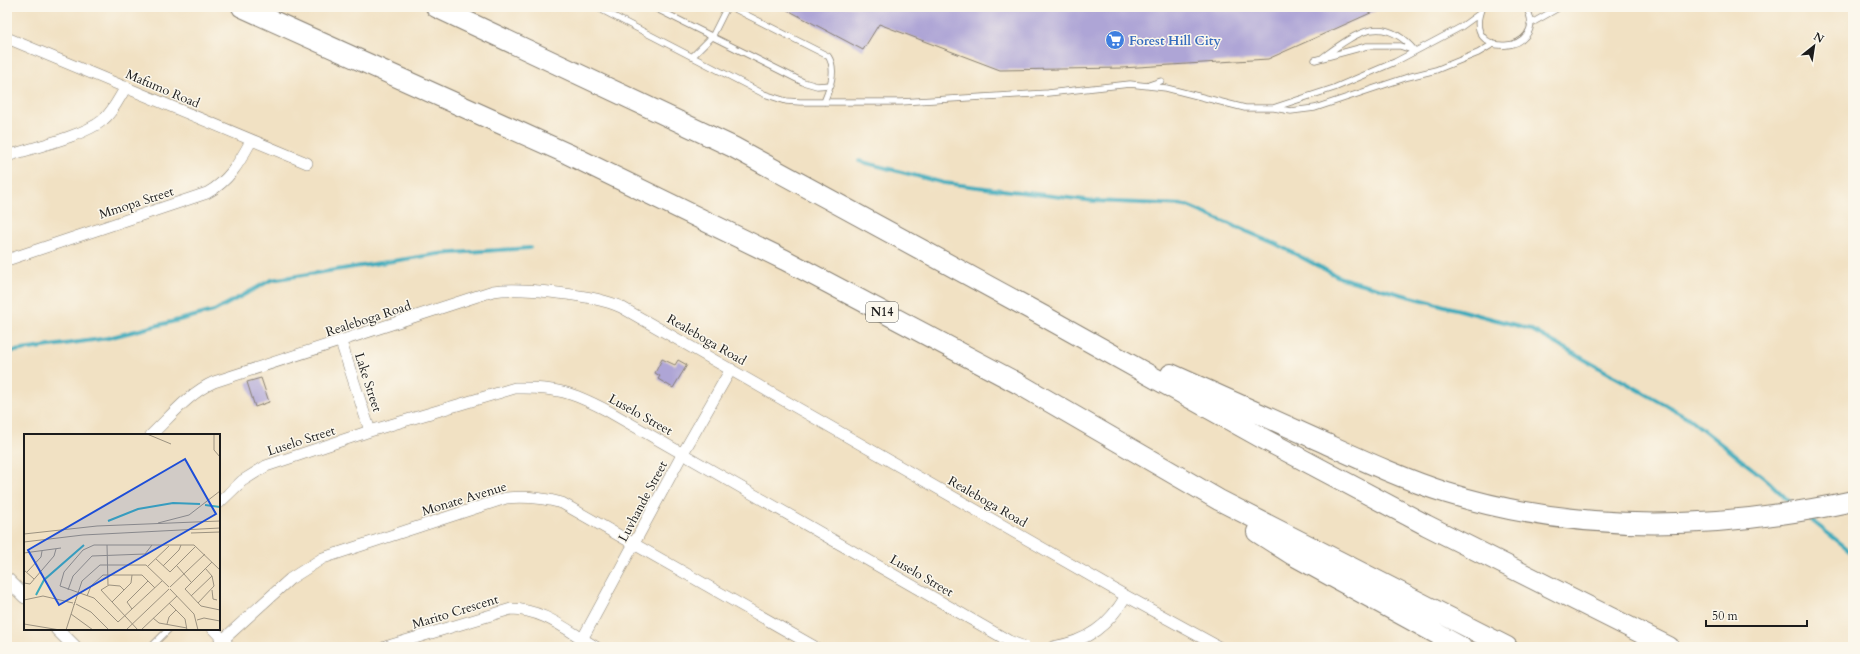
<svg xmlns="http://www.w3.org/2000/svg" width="1860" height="654" viewBox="0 0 1860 654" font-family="Cardo,serif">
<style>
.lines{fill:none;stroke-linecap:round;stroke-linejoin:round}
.stream{stroke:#3caabb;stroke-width:4}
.building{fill:#aea5d6}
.service-casing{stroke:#867e70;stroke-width:7}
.minor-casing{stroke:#867e70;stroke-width:12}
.tertiary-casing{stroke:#867e70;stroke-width:14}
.motorway-casing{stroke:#867e70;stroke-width:22}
.service{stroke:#fff;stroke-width:5.5}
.minor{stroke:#fff;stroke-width:11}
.tertiary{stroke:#fff;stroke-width:13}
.motorway{stroke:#fff;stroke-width:20}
.labels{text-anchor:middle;stroke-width:3;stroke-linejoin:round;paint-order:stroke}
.shield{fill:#fbf7ec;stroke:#5f5e5a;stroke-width:1}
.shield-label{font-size:12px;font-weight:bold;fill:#1c1c1c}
.shop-label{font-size:13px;font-weight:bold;fill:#366cbe;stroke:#fbf7ec;text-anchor:start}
.street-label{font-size:13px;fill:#1c1c1c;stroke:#fbf7ec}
.inset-river{fill:none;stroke:#3caabb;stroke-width:2}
.inset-road{fill:none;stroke:#9c9280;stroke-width:1}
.view{fill:#1d4ed8;fill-opacity:0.15;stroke:#1d4ed8;stroke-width:2}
.inset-edge{fill:none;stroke:#1c1c1c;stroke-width:2}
</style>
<rect width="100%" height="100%" fill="#fbf7ec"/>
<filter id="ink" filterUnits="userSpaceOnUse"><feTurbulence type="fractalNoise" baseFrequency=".025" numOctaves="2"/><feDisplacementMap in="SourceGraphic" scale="8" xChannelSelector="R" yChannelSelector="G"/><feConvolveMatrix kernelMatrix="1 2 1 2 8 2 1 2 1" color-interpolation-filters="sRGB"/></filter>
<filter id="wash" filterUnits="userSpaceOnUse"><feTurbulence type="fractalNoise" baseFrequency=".012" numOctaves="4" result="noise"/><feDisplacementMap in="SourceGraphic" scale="16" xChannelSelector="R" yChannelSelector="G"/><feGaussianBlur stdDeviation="0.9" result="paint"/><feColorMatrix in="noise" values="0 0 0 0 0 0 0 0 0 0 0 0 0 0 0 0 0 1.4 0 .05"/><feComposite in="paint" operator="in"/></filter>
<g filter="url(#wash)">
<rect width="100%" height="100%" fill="#f1e1c3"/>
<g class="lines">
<path class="stream" d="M 859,161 L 944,183 L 1094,201 L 1185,205 L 1276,244 L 1341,278 L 1530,329 L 1687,417 L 1768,481 L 1793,505
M 7,352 L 108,338 L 214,311 L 271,280 L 438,254 L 530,248
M 1806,516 L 1853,553"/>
</g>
<g id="blocks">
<path class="building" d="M 782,7 L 1384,7 L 1268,59 L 1122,68 L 1000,70 L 879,24 L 863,50 Z
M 662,359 L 675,365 L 678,360 L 687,365 L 673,388 L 658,379 L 660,376 L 655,373 Z
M 261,378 L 269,402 L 255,407 L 247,382 Z"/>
</g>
</g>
<g filter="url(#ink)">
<use href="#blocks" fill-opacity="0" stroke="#867e70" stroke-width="1"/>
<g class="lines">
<defs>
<path id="service" d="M 596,7 L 764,94 L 786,101 L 800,102 L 901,102 L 1048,93 L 1130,84 L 1166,88 L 1245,108 L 1273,108 L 1334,88 L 1395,62 L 1461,27 L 1479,14
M 653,7 L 803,82 L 817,86 L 831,85
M 731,7 L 828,56 C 837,69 830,88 824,102
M 1482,7 C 1459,62 1552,54 1526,7
M 1530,24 L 1560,7
M 692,57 L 712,37 L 727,7
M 1315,60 L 1367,46 L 1400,46 L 1415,51 C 1383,12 1356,33 1323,57
M 1149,85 L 1161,81
M 1274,108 L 1291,111 L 1315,108 L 1408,77 L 1436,70 L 1478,53 L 1493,44
M 151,647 L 169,629"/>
<path id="minor" d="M 7,38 L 307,163
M 7,156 C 32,148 84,136 103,120 C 113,112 119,98 126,87
M 7,260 L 207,193 C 229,181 239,163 251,141
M 341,342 L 370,431
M 151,435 C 170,417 189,393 214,382 L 493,291 C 521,287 596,295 621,307 L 1126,596 L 1219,647
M 219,503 L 242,481 L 266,466 L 370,431 L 515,388 C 556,387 572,392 608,411 L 1009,641 L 1025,647
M 213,629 L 230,647
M 215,647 L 290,579 L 323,558 L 506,498 C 527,496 543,498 562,503 L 815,647
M 385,647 L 511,609 C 544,609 569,632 596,647
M 578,647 L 683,453 L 731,369
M 1053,647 C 1088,641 1108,626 1126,596"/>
<path id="tertiary" d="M 7,579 L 25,597
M 57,629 L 75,647"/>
<path id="motorway" d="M 242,7 L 568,154 L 785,260 L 1019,384 L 1219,500 L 1507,647
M 436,7 L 733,147 L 1047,318 L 1262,438 L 1426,525 L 1669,647
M 1171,374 C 1220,396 1269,418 1318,440 C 1360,459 1403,479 1447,493 C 1579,534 1719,530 1853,501
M 1257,532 L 1293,555 L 1461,647"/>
</defs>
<use href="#service" class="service-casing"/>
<use href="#minor" class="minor-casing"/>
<use href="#tertiary" class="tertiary-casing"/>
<use href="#motorway" class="motorway-casing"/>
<use href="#service" class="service"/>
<use href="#minor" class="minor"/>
<use href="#tertiary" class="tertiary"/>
<use href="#motorway" class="motorway"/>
</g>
</g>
<defs>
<symbol id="supermarket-disc" viewBox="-11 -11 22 22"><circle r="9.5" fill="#3f7fe0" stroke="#fbf7ec"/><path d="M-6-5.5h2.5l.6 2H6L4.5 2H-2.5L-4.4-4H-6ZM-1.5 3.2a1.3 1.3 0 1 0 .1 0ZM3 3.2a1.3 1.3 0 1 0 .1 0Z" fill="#fff"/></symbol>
</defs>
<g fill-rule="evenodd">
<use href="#supermarket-disc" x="1104" y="29" width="22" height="22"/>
</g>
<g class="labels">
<rect class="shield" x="866" y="302" width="32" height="20" rx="3"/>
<g class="shield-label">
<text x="882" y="316">N14</text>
</g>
<g class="shop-label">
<text x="1129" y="45">Forest Hill City</text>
</g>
<g class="street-label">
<text transform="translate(163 88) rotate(23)" y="5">Mafumo Road</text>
<text transform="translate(136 202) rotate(-18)" y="5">Mmopa Street</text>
<text transform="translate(368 318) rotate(-18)" y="5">Realeboga Road</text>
<text transform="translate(707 339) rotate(30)" y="5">Realeboga Road</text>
<text transform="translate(369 382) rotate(72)" y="5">Lake Street</text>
<text transform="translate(641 414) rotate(29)" y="5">Luselo Street</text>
<text transform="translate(301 440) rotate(-18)" y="5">Luselo Street</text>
<text transform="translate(464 498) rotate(-17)" y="5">Monate Avenue</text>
<text transform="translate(642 501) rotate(-62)" y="5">Luvhande Street</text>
<text transform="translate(988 501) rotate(30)" y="5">Realeboga Road</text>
<text transform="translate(922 575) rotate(30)" y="5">Luselo Street</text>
<text transform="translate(455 611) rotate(-17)" y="5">Marito Crescent</text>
</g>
</g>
<g transform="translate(24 434)">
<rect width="196" height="196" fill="#f1e1c3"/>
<path class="inset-river" d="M 181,71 L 196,73M 84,87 L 114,75 L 149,69 L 176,70M 12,161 L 20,146 L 60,111"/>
<path class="inset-road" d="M 123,0 L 147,10M 190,0 L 190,16 L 196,23M 134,89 L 165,81 L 196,57M 167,99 L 196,98M 0,100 L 73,92 L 196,87M 0,108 L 59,101 L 196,94M 83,111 L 84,151M 0,119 L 37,114M 132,125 L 146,138 L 172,112M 188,128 L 161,155 L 177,172 L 196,176M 124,132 L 145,112M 139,132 L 155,116 L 157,111M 153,132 L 167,148M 0,136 L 10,145M 3,138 L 17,123 L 18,117M 138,147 L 94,188 L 70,164 L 36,152 L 40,138 L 59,116 L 70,111 L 170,111 L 196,136M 0,149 L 6,150 L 30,122 L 32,115M 146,153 L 181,120M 146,155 L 170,180 L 174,196M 44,156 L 49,142 L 68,122 L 121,120 L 128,111M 100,156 L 96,152 L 85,151 L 77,156 L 114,196M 188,156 L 189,165 L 193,166M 63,162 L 67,152 L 79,141 L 118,141 L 131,154M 167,162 L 188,142M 0,166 L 19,162 L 49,169M 51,168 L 50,171 L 58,147 L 76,131 L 122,131 L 145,153M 88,168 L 107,149 L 108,141M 145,169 L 161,185 L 163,196M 174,169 L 190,152 L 188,142 L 181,134M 52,170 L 67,178 L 85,196M 108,175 L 103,168 L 124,147M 47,180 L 69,196M 129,184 L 135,189 L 163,194M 173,186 L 180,184 L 196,187M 0,190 L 36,196M 143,190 L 145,183 L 152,176M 42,196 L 50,171M 102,196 L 145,155M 117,196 L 153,162"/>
<path class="view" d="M 161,25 L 192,80 L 35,171 L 4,116 Z"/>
<rect width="196" height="196" class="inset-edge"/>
</g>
<rect width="1860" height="654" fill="none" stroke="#fbf7ec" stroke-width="24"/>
<g transform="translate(1814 46) rotate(30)" stroke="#fbf7ec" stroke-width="3" paint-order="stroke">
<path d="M0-3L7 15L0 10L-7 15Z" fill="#1c1c1c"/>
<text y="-6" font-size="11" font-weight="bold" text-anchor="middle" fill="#1c1c1c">N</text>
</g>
<path d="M1706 620v6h101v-6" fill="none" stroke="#1c1c1c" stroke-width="2"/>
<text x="1712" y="620" font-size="12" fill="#1c1c1c" stroke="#fbf7ec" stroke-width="3" paint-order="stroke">50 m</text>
</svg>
